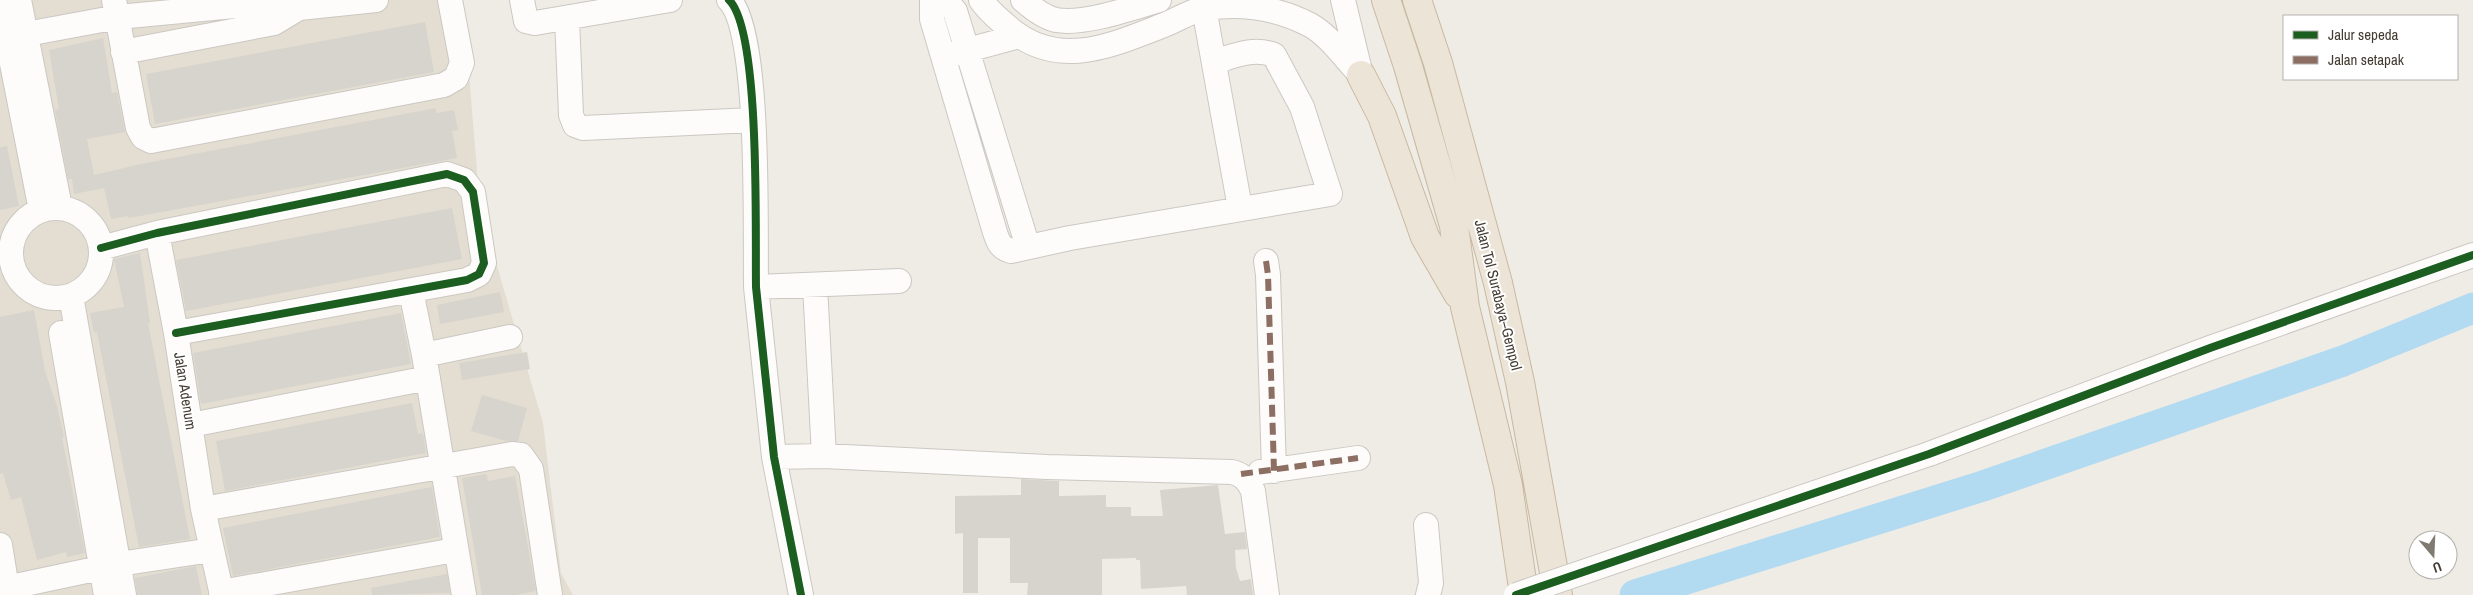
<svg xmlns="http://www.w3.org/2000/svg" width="2473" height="595" viewBox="0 0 2473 595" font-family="'Archivo Narrow',sans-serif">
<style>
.residential{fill:#e4ded2}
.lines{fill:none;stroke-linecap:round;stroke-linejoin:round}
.river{stroke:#b2daf1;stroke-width:31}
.building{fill:#d7d3cd}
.minor-casing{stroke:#cbc8c2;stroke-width:26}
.highway-casing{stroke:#c9b89f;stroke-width:30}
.minor{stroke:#fdfcfb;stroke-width:24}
.highway{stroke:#ebe4d7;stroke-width:28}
.minor-bridge-casing{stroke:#cbc8c2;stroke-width:26;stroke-linecap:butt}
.minor-bridge{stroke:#fdfcfb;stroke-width:24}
.quiet{stroke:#8d6e63;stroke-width:6;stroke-dasharray:12 6;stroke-linecap:butt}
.cycleway-casing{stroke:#fff;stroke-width:11}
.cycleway{stroke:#1b5e20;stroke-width:8}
.labels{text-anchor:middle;stroke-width:4;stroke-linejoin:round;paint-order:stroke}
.street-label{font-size:15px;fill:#443c32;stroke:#fff}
</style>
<rect width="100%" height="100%" fill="#efece6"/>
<path class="residential" d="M 0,0 L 463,0 L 480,208 L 543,423 L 561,573 L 573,595 L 0,595 Z"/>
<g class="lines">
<path class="river" d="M 1635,595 L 1983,486 L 2343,361 L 2473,308"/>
</g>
<path class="building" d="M 425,22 L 434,72 L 155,124 L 146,74 Z
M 103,38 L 112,93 L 117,92 L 125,132 L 87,139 L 94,175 L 141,164 L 436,108 L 436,113 L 454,110 L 458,130 L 452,131 L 457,158 L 129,218 L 128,216 L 111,219 L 104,188 L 74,194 L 72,179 L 68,179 L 55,110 L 59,109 L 49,50 Z
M 7,146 L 19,206 L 0,210 L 0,147 Z
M 452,208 L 462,259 L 186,311 L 176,260 Z
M 140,253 L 150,323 L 148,323 L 190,539 L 139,547 L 97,332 L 94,333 L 90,313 L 124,307 L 114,259 Z
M 500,292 L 504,312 L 440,324 L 437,305 Z
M 34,310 L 45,371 L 57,406 L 64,437 L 62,438 L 85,553 L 67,557 L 66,552 L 37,560 L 21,497 L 11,500 L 3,473 L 0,474 L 0,317 Z
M 401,313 L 411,364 L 201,404 L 193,353 Z
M 527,352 L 530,369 L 462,380 L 459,363 Z
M 482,395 L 527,408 L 518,441 L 506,441 L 471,431 Z
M 412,403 L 418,434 L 423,433 L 426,453 L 225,491 L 216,441 Z
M 486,474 L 488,481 L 515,476 L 536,591 L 516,595 L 482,595 L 462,478 Z
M 1021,479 L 1059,481 L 1059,496 L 1106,495 L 1106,507 L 1131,507 L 1131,516 L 1163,516 L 1160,490 L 1218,485 L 1225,534 L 1245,532 L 1247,549 L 1235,550 L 1236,568 L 1240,581 L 1251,579 L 1253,595 L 1187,595 L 1186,586 L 1141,589 L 1140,560 L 1136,560 L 1136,558 L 1102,559 L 1102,595 L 1027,595 L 1028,583 L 1010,583 L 1010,538 L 978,538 L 978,593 L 963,593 L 963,533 L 955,534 L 955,496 L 1021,495 Z
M 432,487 L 440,537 L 233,576 L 223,528 Z
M 196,566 L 202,595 L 137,595 L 135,578 Z
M 447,574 L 450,593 L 372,595 L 371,588 Z"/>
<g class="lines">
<defs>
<path id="minor" d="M 19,0 L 60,207
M 114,0 L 138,128 L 143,137 L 151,141 L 444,85 L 456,78 L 462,63 L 450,0
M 522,0 L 526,21 L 535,23 L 670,0
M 729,0 C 761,31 755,235 756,287 L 774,457 L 801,595
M 932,0 L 932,19 L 994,229 C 997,239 999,248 1011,251 L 1070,238 L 1330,194 L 1302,107 L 1274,55 C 1253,47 1234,56 1214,62
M 945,0 L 955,11 L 1028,247
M 981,0 C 989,12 1000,20 1010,29 C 1060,70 1112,45 1164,25 C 1177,20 1192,10 1206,8 C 1241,3 1278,8 1310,25 C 1330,36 1345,59 1361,75
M 1023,0 C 1032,8 1043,17 1056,20 C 1084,25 1132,8 1159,0
M 1343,0 L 1361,75
M 0,3 L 41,210
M 1204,8 L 1240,208
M 567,18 L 571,115 L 575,125 L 583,128 L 753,120
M 0,39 L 118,17 L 267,3 L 299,8 L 376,0
M 123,52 L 274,23 L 299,8
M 953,54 L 1019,36
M11 253a45 45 0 1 1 90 0a45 45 0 1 1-90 0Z
M 157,233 L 176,333 L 203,509 L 222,595
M 101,248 L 157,233 L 447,174 L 464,180 L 473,192 L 484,263 L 479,274 L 467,280 L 176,333
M 1266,261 L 1268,275 L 1274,471
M 815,285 L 824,456
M 756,287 L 899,281
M 411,291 L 424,355 L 464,595
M 71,296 L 124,595
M 61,333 L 106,595
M 424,355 L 510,337
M 191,425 L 428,378
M 1929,454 L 2210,348 L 2473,255
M 774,457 L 824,456 L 1047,467 L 1232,472 C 1244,475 1248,481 1253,491 L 1267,595
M 1260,472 L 1358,458
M 203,509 L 512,454 L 521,455 L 531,469 L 550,595
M 1426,525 L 1431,583 L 1428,595
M 0,545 L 8,595
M 6,588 L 119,564 L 212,550
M 221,592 L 455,550"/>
<path id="highway" d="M 1386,0 L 1408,66 L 1454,226 L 1465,307 L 1508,485 L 1524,595
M 1417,0 L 1438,63 L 1498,283 L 1520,382 L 1558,595
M 1361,75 L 1382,116 L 1425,237 L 1458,294"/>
</defs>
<use href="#minor" class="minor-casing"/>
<use href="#highway" class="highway-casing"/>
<use href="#minor" class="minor"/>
<use href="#highway" class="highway"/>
<defs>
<path id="minor-bridge" d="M 1516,595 L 1929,454"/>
</defs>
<use href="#minor-bridge" class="minor-bridge-casing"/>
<use href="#minor-bridge" class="minor-bridge"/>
<path class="quiet" d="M 1266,261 L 1268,275 L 1274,471
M 1241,474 L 1358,458"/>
<defs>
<path id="cycleway" d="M 729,0 C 761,31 755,235 756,287 L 774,457 L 801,595
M 101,248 L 157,233 L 447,174 L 464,180 L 473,192 L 484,263 L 479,274 L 467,280 L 176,333
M 1516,595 L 1929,454 L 2210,348 L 2473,255"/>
</defs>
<use href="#cycleway" class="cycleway-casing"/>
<use href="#cycleway" class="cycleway"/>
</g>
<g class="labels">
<g class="street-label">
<text transform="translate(1498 295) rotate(76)" y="5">Jalan Tol Surabaya–Gempol</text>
<text transform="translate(185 391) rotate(81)" y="5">Jalan Adenum</text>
</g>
</g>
<rect x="2283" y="15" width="175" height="65" fill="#ffffff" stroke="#b4b1ad"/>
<rect x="2293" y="31" width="25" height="8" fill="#1b5e20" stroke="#b4b1ad"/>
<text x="2328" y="40" font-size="15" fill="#443c32">Jalur sepeda</text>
<rect x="2293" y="56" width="25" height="8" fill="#8d6e63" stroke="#b4b1ad"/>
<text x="2328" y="65" font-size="15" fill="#443c32">Jalan setapak</text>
<g transform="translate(2433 555) rotate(161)"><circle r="24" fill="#ffffff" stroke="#b4b1ad"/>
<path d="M0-4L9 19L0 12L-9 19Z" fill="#807a71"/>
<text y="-8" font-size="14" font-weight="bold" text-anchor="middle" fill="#443c32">U</text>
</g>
</svg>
